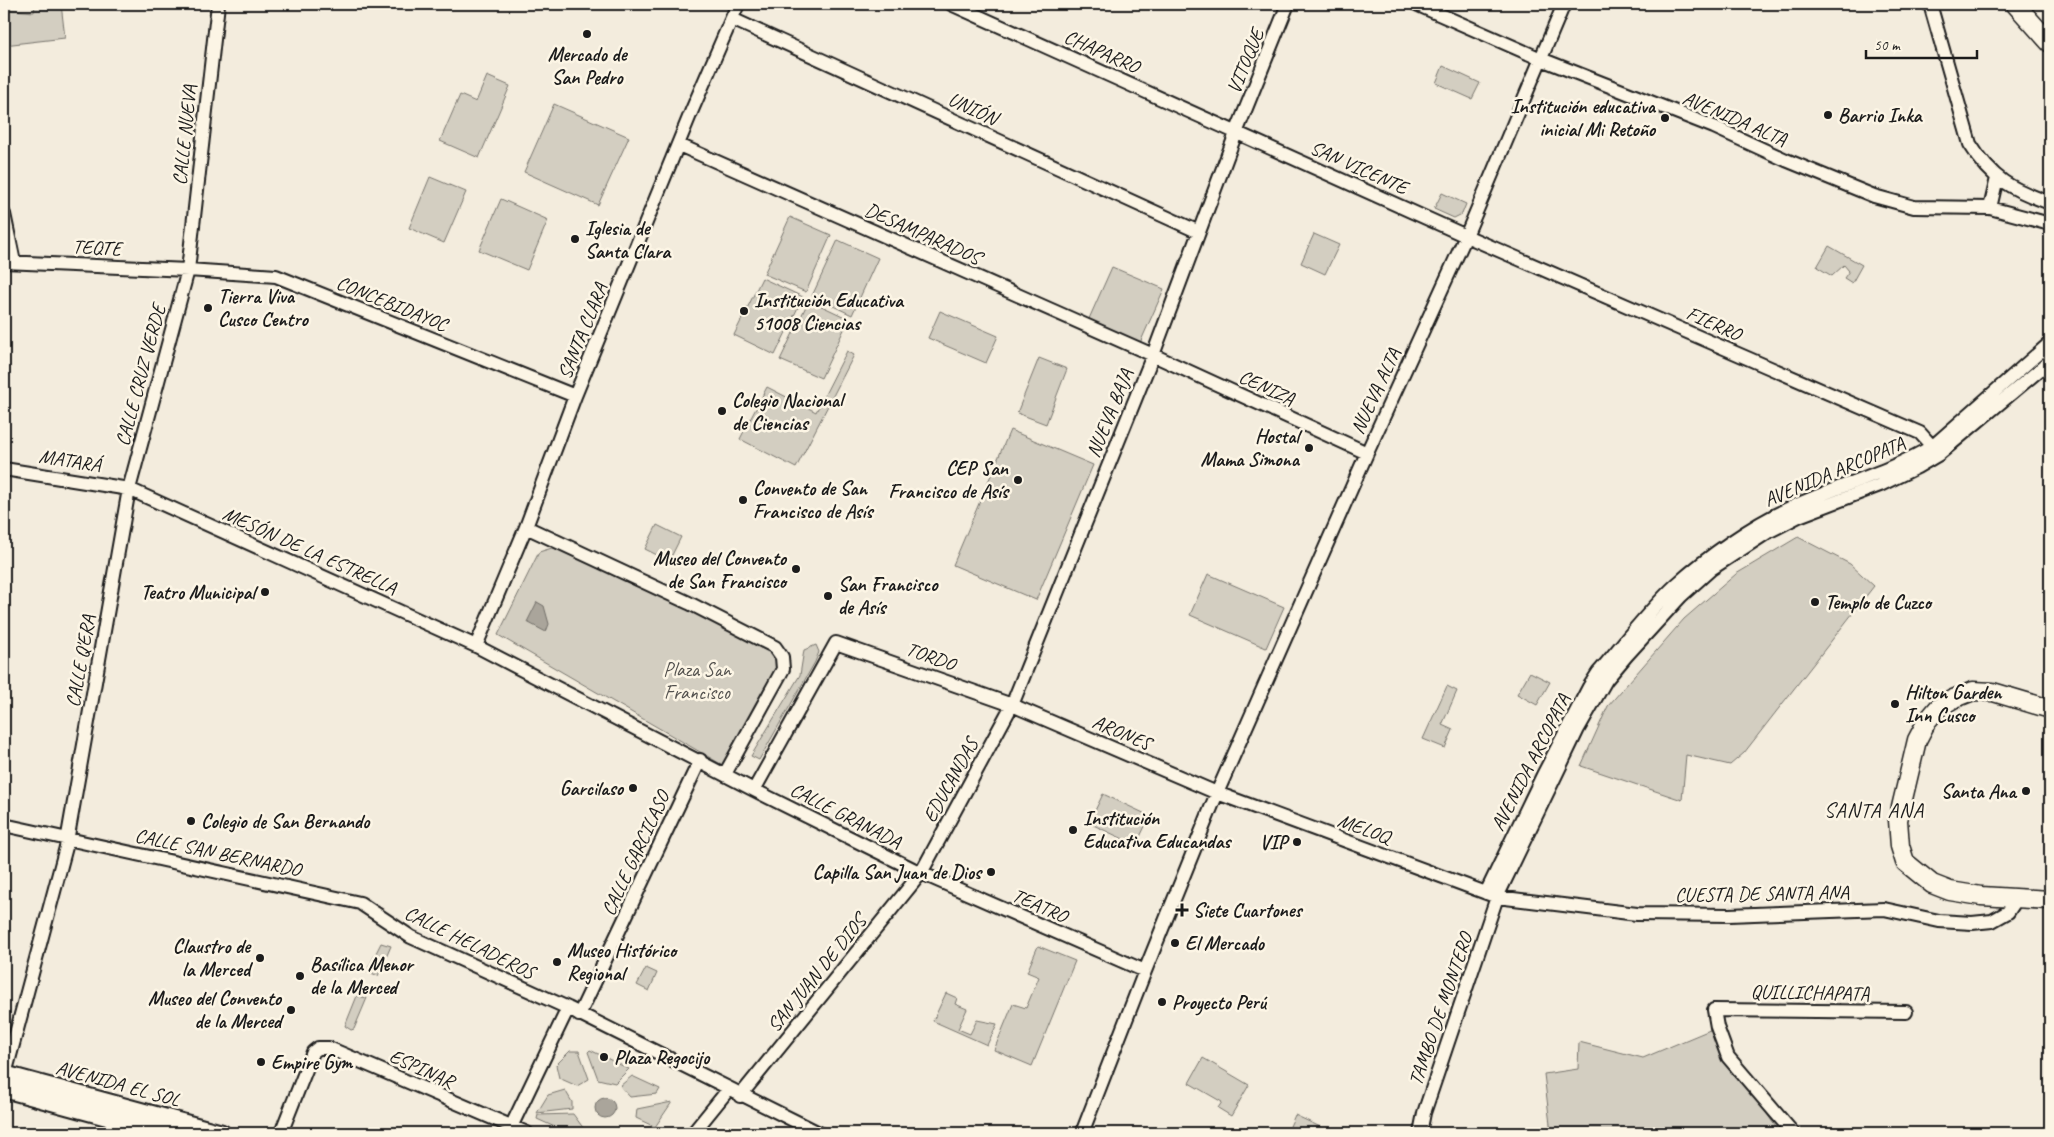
<svg xmlns="http://www.w3.org/2000/svg" width="2054" height="1137" viewBox="0 0 2054 1137" font-family="Caveat,sans-serif">
<style>
.green{fill:#d3cec1;stroke:#78756e}
.water{fill:#aaa59b;stroke:#716e68}
.lines{fill:none;stroke-linecap:round;stroke-linejoin:round}
.minor-casing{stroke:#1c1c1c;stroke-width:16}
.tertiary-casing{stroke:#1c1c1c;stroke-width:20}
.secondary-casing{stroke:#1c1c1c;stroke-width:21}
.minor{stroke:#fcf5e5;stroke-width:12}
.tertiary{stroke:#fcf5e5;stroke-width:16}
.secondary{stroke:#fcf5e5;stroke-width:18}
.poi-dot{fill:#1c1c1c;stroke:#fcf5e5;stroke-width:2}
.labels{text-anchor:middle;stroke-width:5;stroke-linejoin:round;paint-order:stroke}
.street-label{font-size:20px;fill:#1c1c1c;stroke:#fcf5e5}
.poi-label{font-size:20px;font-weight:bold;fill:#1c1c1c;stroke:#fcf5e5;text-anchor:start}
.park-label{font-size:20px;fill:#53514e;stroke:#fcf5e5}
.neighbourhood-label{font-size:21px;letter-spacing:1px;fill:#1c1c1c;stroke:#fcf5e5}
</style>
<rect width="100%" height="100%" fill="#f3ecdd"/>
<filter id="ink" filterUnits="userSpaceOnUse"><feTurbulence type="fractalNoise" baseFrequency=".02" numOctaves="2"/><feDisplacementMap in="SourceGraphic" scale="10" xChannelSelector="R" yChannelSelector="G"/><feConvolveMatrix kernelMatrix="1 2 1 2 8 2 1 2 1" color-interpolation-filters="sRGB"/></filter>
<g filter="url(#ink)">
<path class="green" d="M 35,4 L 61,4 L 65,38 L 4,45 L 4,9 L 34,12 Z
M 1443,66 L 1480,83 L 1472,99 L 1436,83 Z
M 487,76 L 510,86 L 479,158 L 440,141 L 460,95 L 476,102 Z
M 554,104 L 629,137 L 598,205 L 524,172 Z
M 430,177 L 466,192 L 444,243 L 409,228 Z
M 1442,193 L 1466,204 L 1462,214 L 1454,218 L 1434,209 Z
M 501,199 L 548,220 L 527,270 L 479,250 Z
M 790,217 L 831,235 L 806,292 L 764,274 Z
M 1314,234 L 1339,245 L 1325,274 L 1301,263 Z
M 838,240 L 878,258 L 852,315 L 812,296 Z
M 1829,246 L 1862,265 L 1852,283 L 1844,278 L 1849,271 L 1844,265 L 1832,276 L 1817,267 Z
M 1112,267 L 1164,289 L 1140,343 L 1088,321 Z
M 762,278 L 803,297 L 775,355 L 734,335 Z
M 809,300 L 849,319 L 821,378 L 780,360 Z
M 940,311 L 998,336 L 986,363 L 928,338 Z
M 847,351 L 854,355 L 796,468 L 740,439 L 767,387 L 816,412 Z
M 1039,358 L 1067,369 L 1046,424 L 1017,413 Z
M 1010,430 L 1093,465 L 1036,600 L 953,565 Z
M 657,525 L 681,537 L 669,561 L 645,549 Z
M 1798,537 L 1850,564 L 1874,586 L 1744,753 L 1730,765 L 1686,755 L 1682,800 L 1581,766 L 1608,706 L 1684,619 L 1736,574 Z
M 555,547 L 682,605 L 784,655 L 726,767 L 498,635 L 539,552 Z
M 1208,574 L 1284,607 L 1266,648 L 1190,615 Z
M 816,645 L 819,652 L 815,662 L 759,760 L 751,756 L 800,675 L 804,650 Z
M 1530,672 L 1550,682 L 1537,705 L 1517,694 Z
M 1447,686 L 1457,691 L 1442,725 L 1453,730 L 1445,748 L 1423,739 Z
M 1103,794 L 1150,816 L 1136,845 L 1089,823 Z
M 381,943 L 391,946 L 378,976 L 367,971 Z
M 1038,946 L 1075,961 L 1032,1066 L 994,1050 L 1013,1004 L 1026,1008 L 1039,977 L 1027,972 Z
M 646,968 L 657,973 L 649,991 L 637,985 Z
M 946,993 L 957,998 L 955,1004 L 967,1009 L 958,1029 L 970,1034 L 977,1020 L 997,1024 L 987,1045 L 933,1021 Z
M 357,996 L 367,998 L 354,1029 L 351,1030 L 345,1026 Z
M 1717,1027 L 1728,1057 L 1780,1133 L 1551,1133 L 1544,1074 L 1578,1069 L 1579,1042 L 1643,1058 Z
M 590,1050 L 629,1069 L 615,1083 L 598,1079 L 588,1052 Z
M 570,1051 L 579,1051 L 589,1079 L 577,1086 L 559,1078 L 556,1065 Z
M 1203,1058 L 1249,1085 L 1231,1116 L 1218,1108 L 1222,1102 L 1189,1083 Z
M 632,1076 L 660,1089 L 657,1094 L 630,1097 L 620,1086 Z
M 565,1090 L 572,1102 L 572,1109 L 537,1113 L 548,1095 Z
M 672,1102 L 655,1127 L 636,1118 L 637,1109 Z
M 573,1114 L 584,1129 L 581,1133 L 568,1133 L 537,1119 L 538,1115 Z
M 1295,1115 L 1333,1133 L 1287,1133 Z"/>
<path class="water" d="M 537,602 L 544,606 L 549,624 L 546,632 L 527,622 Z
M595 1108a10 10 0 1 1 20 0a10 10 0 1 1-20 0Z"/>
<g class="lines">
<defs>
<path id="minor" d="M 951,4 L 1466,236 L 1920,433 L 1939,454
M 1416,4 L 1541,59 L 1714,127 L 1786,160 L 1874,196 L 1914,207 L 1990,208 L 2050,224
M 1930,4 L 1970,144 C 1992,180 2011,189 2050,203
M 732,19 L 1199,232
M 679,145 L 1153,355 L 1367,453
M 1990,208 L 1997,178
M 4,214 L 14,262
M 4,262 L 188,270 L 276,276 L 575,396
M 4,469 L 129,489 L 476,646 L 754,790 L 921,873 L 1145,971
M 526,527 L 689,603 L 775,647 L 782,657 L 783,669 L 725,774
M 476,646 L 526,527 L 575,396 L 692,110 L 738,4
M 754,790 L 836,643 L 1012,705 L 1217,793 L 1497,897 L 1637,914 L 1729,915 L 1884,909 L 1939,921 L 1972,923 L 1992,921 L 2008,912 L 2018,897
M 4,825 L 360,903 L 411,937 L 568,1008 L 819,1133
M 1486,893 L 1543,775 L 1589,687 L 1598,673 C 1623,644 1648,611 1676,585 C 1707,557 1752,525 1790,508 C 1837,486 1888,473 1933,446 L 2050,343
M 579,1015 L 700,760
M 4,1078 L 66,847 L 129,489 L 188,270 L 218,4
M 740,1096 L 921,873 L 1012,705 L 1153,355 L 1236,133 L 1288,4
M 511,1127 L 568,1008
M 281,1133 L 313,1052 L 318,1048 L 329,1048 L 527,1133
M 693,1133 L 728,1090
M 1082,1133 L 1145,971 L 1217,793 L 1367,453 L 1466,236 L 1564,4
M 1420,1133 L 1424,1113 L 1497,897 L 1578,729 L 1606,680 L 1627,655 L 1681,596 L 1711,569 L 1768,532 L 1799,516 L 1880,485 L 1917,467 L 1939,454 L 2050,361
M 1793,1133 L 1728,1057 L 1717,1027 L 1714,1010 L 1906,1012"/>
<path id="tertiary" d="M 4,1074 L 222,1133
M 4,1089 L 166,1133"/>
<path id="secondary" d="M 2015,4 L 2050,43
M 2050,709 L 1993,692 L 1973,691 L 1953,699 L 1938,708 L 1927,721 L 1917,740 L 1898,820 L 1900,846 L 1905,862 L 1932,884 L 1950,891 L 1981,896 L 2050,900"/>
</defs>
<use href="#minor" class="minor-casing"/>
<use href="#tertiary" class="tertiary-casing"/>
<use href="#secondary" class="secondary-casing"/>
<use href="#minor" class="minor"/>
<use href="#tertiary" class="tertiary"/>
<use href="#secondary" class="secondary"/>
</g>
</g>
<g class="poi-dot">
<circle cx="587" cy="34" r="5"/>
<circle cx="1828" cy="115" r="5"/>
<circle cx="1665" cy="118" r="5"/>
<circle cx="575" cy="239" r="5"/>
<circle cx="208" cy="308" r="5"/>
<circle cx="744" cy="311" r="5"/>
<circle cx="722" cy="411" r="5"/>
<circle cx="1309" cy="448" r="5"/>
<circle cx="1018" cy="480" r="5"/>
<circle cx="743" cy="500" r="5"/>
<circle cx="796" cy="569" r="5"/>
<circle cx="265" cy="592" r="5"/>
<circle cx="828" cy="596" r="5"/>
<circle cx="1815" cy="602" r="5"/>
<circle cx="1895" cy="704" r="5"/>
<circle cx="633" cy="788" r="5"/>
<circle cx="2026" cy="791" r="5"/>
<circle cx="191" cy="821" r="5"/>
<circle cx="1073" cy="830" r="5"/>
<circle cx="1297" cy="842" r="5"/>
<circle cx="991" cy="872" r="5"/>
<path d="M1179.5 902.5h5v5h5v5h-5v5h-5v-5h-5v-5h5z"/>
<circle cx="1175" cy="943" r="5"/>
<circle cx="260" cy="958" r="5"/>
<circle cx="557" cy="962" r="5"/>
<circle cx="300" cy="976" r="5"/>
<circle cx="1162" cy="1002" r="5"/>
<circle cx="291" cy="1010" r="5"/>
<circle cx="604" cy="1057" r="5"/>
<circle cx="261" cy="1062" r="5"/>
</g>
<g class="labels">
<g class="street-label">
<text transform="translate(1102 51) rotate(24)" y="7">CHAPARRO</text>
<text transform="translate(1245 61) rotate(-68)" y="7">VITOQUE</text>
<text transform="translate(973 108) rotate(25)" y="7">UNIÓN</text>
<text transform="translate(1735 118) rotate(23)" y="7">AVENIDA ALTA</text>
<text transform="translate(184 135) rotate(-84)" y="7">CALLE NUEVA</text>
<text transform="translate(1359 167) rotate(24)" y="7">SAN VICENTE</text>
<text transform="translate(923 233) rotate(24)" y="7">DESAMPARADOS</text>
<text transform="translate(97 247) rotate(3)" y="7">TEQTE</text>
<text transform="translate(392 303) rotate(22)" y="7">CONCEBIDAYOC</text>
<text transform="translate(1714 323) rotate(24)" y="7">FIERRO</text>
<text transform="translate(582 331) rotate(-68)" y="7">SANTA CLARA</text>
<text transform="translate(140 375) rotate(-75)" y="7">CALLE CRUZ VERDE</text>
<text transform="translate(1267 387) rotate(25)" y="7">CENIZA</text>
<text transform="translate(1375 391) rotate(-65)" y="7">NUEVA ALTA</text>
<text transform="translate(1109 413) rotate(-68)" y="7">NUEVA BAJA</text>
<text transform="translate(70 460) rotate(9)" y="7">MATARÁ</text>
<text transform="translate(1834 471) rotate(-23)" y="7">AVENIDA ARCOPATA</text>
<text transform="translate(310 550) rotate(24)" y="7">MESÓN DE LA ESTRELLA</text>
<text transform="translate(931 656) rotate(20)" y="7">TORDO</text>
<text transform="translate(80 661) rotate(-80)" y="7">CALLE Q'ERA</text>
<text transform="translate(1122 732) rotate(23)" y="7">ARONES</text>
<text transform="translate(1530 762) rotate(-63)" y="7">AVENIDA ARCOPATA</text>
<text transform="translate(950 780) rotate(-61)" y="7">EDUCANDAS</text>
<text transform="translate(846 815) rotate(27)" y="7">CALLE GRANADA</text>
<text transform="translate(1364 828) rotate(20)" y="7">MELOQ</text>
<text transform="translate(218 852) rotate(12)" y="7">CALLE SAN BERNARDO</text>
<text transform="translate(635 853) rotate(-65)" y="7">CALLE GARCILASO</text>
<text transform="translate(1762 893) rotate(-1)" y="7">CUESTA DE SANTA ANA</text>
<text transform="translate(1040 905) rotate(24)" y="7">TEATRO</text>
<text transform="translate(470 942) rotate(26)" y="7">CALLE HELADEROS</text>
<text transform="translate(816 973) rotate(-51)" y="7">SAN JUAN DE DIOS</text>
<text transform="translate(1810 992) rotate(1)" y="7">QUILLICHAPATA</text>
<text transform="translate(1440 1009) rotate(-71)" y="7">TAMBO DE MONTERO</text>
<text transform="translate(422 1068) rotate(24)" y="7">ESPINAR</text>
<text transform="translate(118 1083) rotate(15)" y="7">AVENIDA EL SOL</text>
</g>
<g class="poi-label">
<text x="587" y="61" text-anchor="middle">Mercado de<tspan x="587" dy="23">San Pedro</tspan></text>
<text x="1655" y="113" text-anchor="end">Institución educativa<tspan x="1655" dy="23">inicial Mi Retoño</tspan></text>
<text x="1838" y="122">Barrio Inka</text>
<text x="585" y="235">Iglesia de<tspan x="585" dy="23">Santa Clara</tspan></text>
<text x="218" y="303">Tierra Viva<tspan x="218" dy="23">Cusco Centro</tspan></text>
<text x="754" y="307">Institución Educativa<tspan x="754" dy="23">51008 Ciencias</tspan></text>
<text x="732" y="407">Colegio Nacional<tspan x="732" dy="23">de Ciencias</tspan></text>
<text x="1299" y="443" text-anchor="end">Hostal<tspan x="1299" dy="23">Mama Simona</tspan></text>
<text x="1008" y="475" text-anchor="end">CEP San<tspan x="1008" dy="23">Francisco de Asís</tspan></text>
<text x="753" y="495">Convento de San<tspan x="753" dy="23">Francisco de Asís</tspan></text>
<text x="786" y="565" text-anchor="end">Museo del Convento<tspan x="786" dy="23">de San Francisco</tspan></text>
<text x="838" y="591">San Francisco<tspan x="838" dy="23">de Asís</tspan></text>
<text x="255" y="599" text-anchor="end">Teatro Municipal</text>
<text x="1825" y="609">Templo de Cuzco</text>
<text x="1905" y="699">Hilton Garden<tspan x="1905" dy="23">Inn Cusco</tspan></text>
<text x="623" y="795" text-anchor="end">Garcilaso</text>
<text x="2016" y="798" text-anchor="end">Santa Ana</text>
<text x="1083" y="825">Institución<tspan x="1083" dy="23">Educativa Educandas</tspan></text>
<text x="201" y="828">Colegio de San Bernando</text>
<text x="1287" y="849" text-anchor="end">VIP</text>
<text x="981" y="879" text-anchor="end">Capilla San Juan de Dios</text>
<text x="1193" y="917">Siete Cuartones</text>
<text x="1185" y="950">El Mercado</text>
<text x="250" y="953" text-anchor="end">Claustro de<tspan x="250" dy="23">la Merced</tspan></text>
<text x="567" y="957">Museo Histórico<tspan x="567" dy="23">Regional</tspan></text>
<text x="310" y="971">Basílica Menor<tspan x="310" dy="23">de la Merced</tspan></text>
<text x="281" y="1005" text-anchor="end">Museo del Convento<tspan x="281" dy="23">de la Merced</tspan></text>
<text x="1172" y="1009">Proyecto Perú</text>
<text x="614" y="1064">Plaza Regocijo</text>
<text x="271" y="1069">Empire Gym</text>
</g>
<g class="park-label">
<text x="697" y="676">Plaza San<tspan x="697" dy="23">Francisco</tspan></text>
</g>
<g class="neighbourhood-label">
<text x="1874" y="817">SANTA ANA</text>
</g>
</g>
<rect width="2054" height="1137" fill="none" stroke="#fcf5e5" stroke-width="20"/>
<rect x="10" y="10" width="2034" height="1117" fill="none" stroke="#1c1c1c" stroke-width="2" filter="url(#ink)"/>
<path d="M1866 50v8h111v-8" fill="none" stroke="#1c1c1c" stroke-width="2.5"/>
<text x="1874" y="50" font-size="15" fill="#1c1c1c" stroke="#fcf5e5" stroke-width="4" paint-order="stroke">50 m</text>
</svg>
